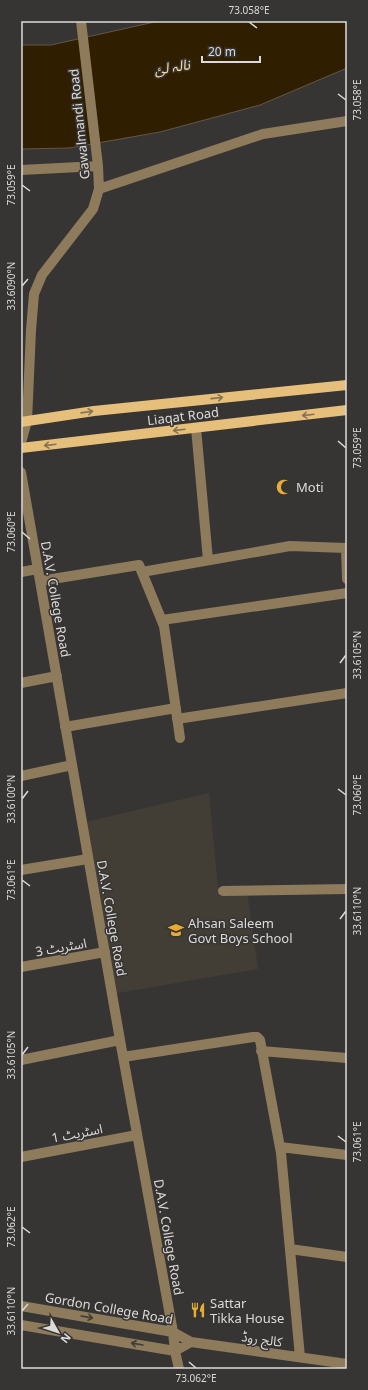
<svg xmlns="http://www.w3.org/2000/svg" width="368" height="1390" viewBox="0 0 368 1390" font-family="'Noto Sans','Noto Sans Arabic',sans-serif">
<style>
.built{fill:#423e36}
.water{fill:#2f1f00;stroke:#635741}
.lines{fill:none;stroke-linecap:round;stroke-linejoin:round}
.minor{stroke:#8e7b5b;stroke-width:10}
.major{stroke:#e6bf7b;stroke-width:10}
.oneway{stroke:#867353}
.oneway2{stroke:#403c37}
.ticks{fill:none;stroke:#dcdbd9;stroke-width:1.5}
.labels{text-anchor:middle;stroke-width:3;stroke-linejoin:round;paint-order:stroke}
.street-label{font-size:13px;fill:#dcdbd9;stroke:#373533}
.poi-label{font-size:13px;fill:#dcdbd9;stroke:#373533;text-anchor:start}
.water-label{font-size:14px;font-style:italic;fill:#fbd99e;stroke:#373533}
.neatline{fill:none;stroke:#dcdbd9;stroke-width:1.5}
.ticks-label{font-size:10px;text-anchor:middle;fill:#dcdbd9}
</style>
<rect width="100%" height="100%" fill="#373533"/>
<path class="built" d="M 209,793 L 218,888 L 247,890 L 258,969 L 112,994 L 81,823 Z"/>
<path class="water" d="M 159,21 L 347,21 L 347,68 L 260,105 L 160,132 L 69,148 L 21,149 L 21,45 L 51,45 Z"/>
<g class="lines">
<path class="minor" d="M 21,170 L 98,166
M 99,189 L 263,134 L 347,121
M 196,428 L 208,560
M 21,443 L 27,421 L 31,330 L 34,294 L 42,275 L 93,209 L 99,189 L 98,166 L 81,21
M 21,472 L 120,1040 L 173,1332 L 175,1351 L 179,1369
M 21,572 L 38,569
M 142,572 L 290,546 L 346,548 L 347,579
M 40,581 L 139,565 L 164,626 L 180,738
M 162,620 L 347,593
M 21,683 L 57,676
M 177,719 L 347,693
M 65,727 L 176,708
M 21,776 L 72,765
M 21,870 L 88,859
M 223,891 L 347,889
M 21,967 L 105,952
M 261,1051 L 347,1058
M 123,1057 L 253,1037 L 257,1037 L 260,1040 L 281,1153 L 300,1357
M 21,1060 L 120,1040
M 280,1147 L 347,1155
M 21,1157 L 137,1135
M 290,1249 L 347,1257
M 21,1306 L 173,1332 L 191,1342
M 21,1325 L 175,1351
M 175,1351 L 191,1342 L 347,1364"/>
<path class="major" d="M 21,422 L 94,411 L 347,385
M 21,448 L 347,410"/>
</g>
<defs><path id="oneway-shaft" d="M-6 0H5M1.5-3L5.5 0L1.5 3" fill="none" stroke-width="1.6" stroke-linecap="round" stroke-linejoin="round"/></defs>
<g class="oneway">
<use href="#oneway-shaft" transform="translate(217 398) rotate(-6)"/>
<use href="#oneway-shaft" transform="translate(87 412) rotate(-8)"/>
<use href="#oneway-shaft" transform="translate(308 415) rotate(173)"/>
<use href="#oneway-shaft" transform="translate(179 430) rotate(173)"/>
<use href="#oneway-shaft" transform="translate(50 445) rotate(173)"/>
</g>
<g class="oneway2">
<use href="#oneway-shaft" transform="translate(87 1317) rotate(10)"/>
<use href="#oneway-shaft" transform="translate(137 1344) rotate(-170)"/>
</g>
<path class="ticks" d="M 249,22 L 257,28M 338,94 L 346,100M 22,185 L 30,191M 22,286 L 28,279M 338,441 L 346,448M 22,532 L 30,539M 340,663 L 346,655M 338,789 L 346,795M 22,799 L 28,791M 22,880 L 30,886M 340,919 L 346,911M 22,1055 L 28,1047M 338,1136 L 346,1142M 22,1227 L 30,1233M 22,1311 L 28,1304M 189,1362 L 196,1368"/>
<defs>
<symbol id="mosque-bare" viewBox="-9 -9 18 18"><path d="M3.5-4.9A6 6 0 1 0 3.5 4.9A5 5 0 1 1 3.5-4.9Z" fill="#e6ac36" stroke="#373533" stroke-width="2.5" paint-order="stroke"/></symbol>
<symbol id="school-bare" viewBox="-9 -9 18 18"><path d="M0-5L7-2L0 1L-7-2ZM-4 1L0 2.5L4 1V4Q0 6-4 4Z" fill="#e6ac36" stroke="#373533" stroke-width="2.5" paint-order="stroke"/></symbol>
<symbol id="restaurant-bare" viewBox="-9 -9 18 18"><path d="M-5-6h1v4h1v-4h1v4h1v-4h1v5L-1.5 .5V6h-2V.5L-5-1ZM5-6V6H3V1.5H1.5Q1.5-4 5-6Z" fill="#e6ac36" stroke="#373533" stroke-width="2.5" paint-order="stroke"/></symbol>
</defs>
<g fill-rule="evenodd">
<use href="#mosque-bare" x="273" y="476" width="22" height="22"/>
<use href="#school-bare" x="165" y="919" width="22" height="22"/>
<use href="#restaurant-bare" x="187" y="1299" width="22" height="22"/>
</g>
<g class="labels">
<g class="street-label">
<text transform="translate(79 124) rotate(-96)" y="5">Gawalmandi Road</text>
<text transform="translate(183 416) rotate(-7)" y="5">Liaqat Road</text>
<text transform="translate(56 599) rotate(80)" y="5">D.A.V. College Road</text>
<text transform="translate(112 918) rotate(80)" y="5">D.A.V. College Road</text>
<text transform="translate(61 947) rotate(-10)" y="5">اسٹریٹ 3</text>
<text transform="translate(77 1133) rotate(-11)" y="5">اسٹریٹ 1</text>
<text transform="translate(169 1237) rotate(80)" y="5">D.A.V. College Road</text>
<text transform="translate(109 1308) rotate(10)" y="5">Gordon College Road</text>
<text transform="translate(262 1339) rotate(8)" y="5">کالج روڈ</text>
</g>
<g class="poi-label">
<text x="296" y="492">Moti</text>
<text x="188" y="928">Ahsan Saleem<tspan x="188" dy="15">Govt Boys School</tspan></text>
<text x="210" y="1308">Sattar<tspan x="210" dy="15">Tikka House</tspan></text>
</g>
<g class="water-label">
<text transform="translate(172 67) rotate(-9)" y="5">نالہ لئ</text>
</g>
</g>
<rect width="368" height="1390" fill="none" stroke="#373533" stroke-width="44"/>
<g transform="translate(58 1332) rotate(129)" stroke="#373533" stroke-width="3" paint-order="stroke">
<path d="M0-3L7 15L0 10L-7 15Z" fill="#dcdbd9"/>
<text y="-6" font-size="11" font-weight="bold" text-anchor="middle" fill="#dcdbd9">N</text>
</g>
<path d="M202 56v6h58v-6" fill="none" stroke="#dcdbd9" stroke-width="2"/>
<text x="208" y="56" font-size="12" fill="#dcdbd9" stroke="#373533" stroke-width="3" paint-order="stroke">20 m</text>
<rect x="22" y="22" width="324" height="1346" class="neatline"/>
<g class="ticks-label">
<text x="249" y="14">73.058°E</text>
<text transform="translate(357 100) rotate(-90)" y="4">73.058°E</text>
<text transform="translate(11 185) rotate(-90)" y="4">73.059°E</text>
<text transform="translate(11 286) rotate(-90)" y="4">33.6090°N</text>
<text transform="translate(357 448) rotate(-90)" y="4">73.059°E</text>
<text transform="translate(11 532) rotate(-90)" y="4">73.060°E</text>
<text transform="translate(357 655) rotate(-90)" y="4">33.6105°N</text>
<text transform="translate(357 795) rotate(-90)" y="4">73.060°E</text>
<text transform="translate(11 799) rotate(-90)" y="4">33.6100°N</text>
<text transform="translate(11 880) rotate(-90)" y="4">73.061°E</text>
<text transform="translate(357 911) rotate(-90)" y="4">33.6110°N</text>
<text transform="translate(11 1055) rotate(-90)" y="4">33.6105°N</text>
<text transform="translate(357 1142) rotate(-90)" y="4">73.061°E</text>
<text transform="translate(11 1227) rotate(-90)" y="4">73.062°E</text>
<text transform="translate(11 1311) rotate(-90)" y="4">33.6110°N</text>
<text x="196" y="1382">73.062°E</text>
</g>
</svg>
